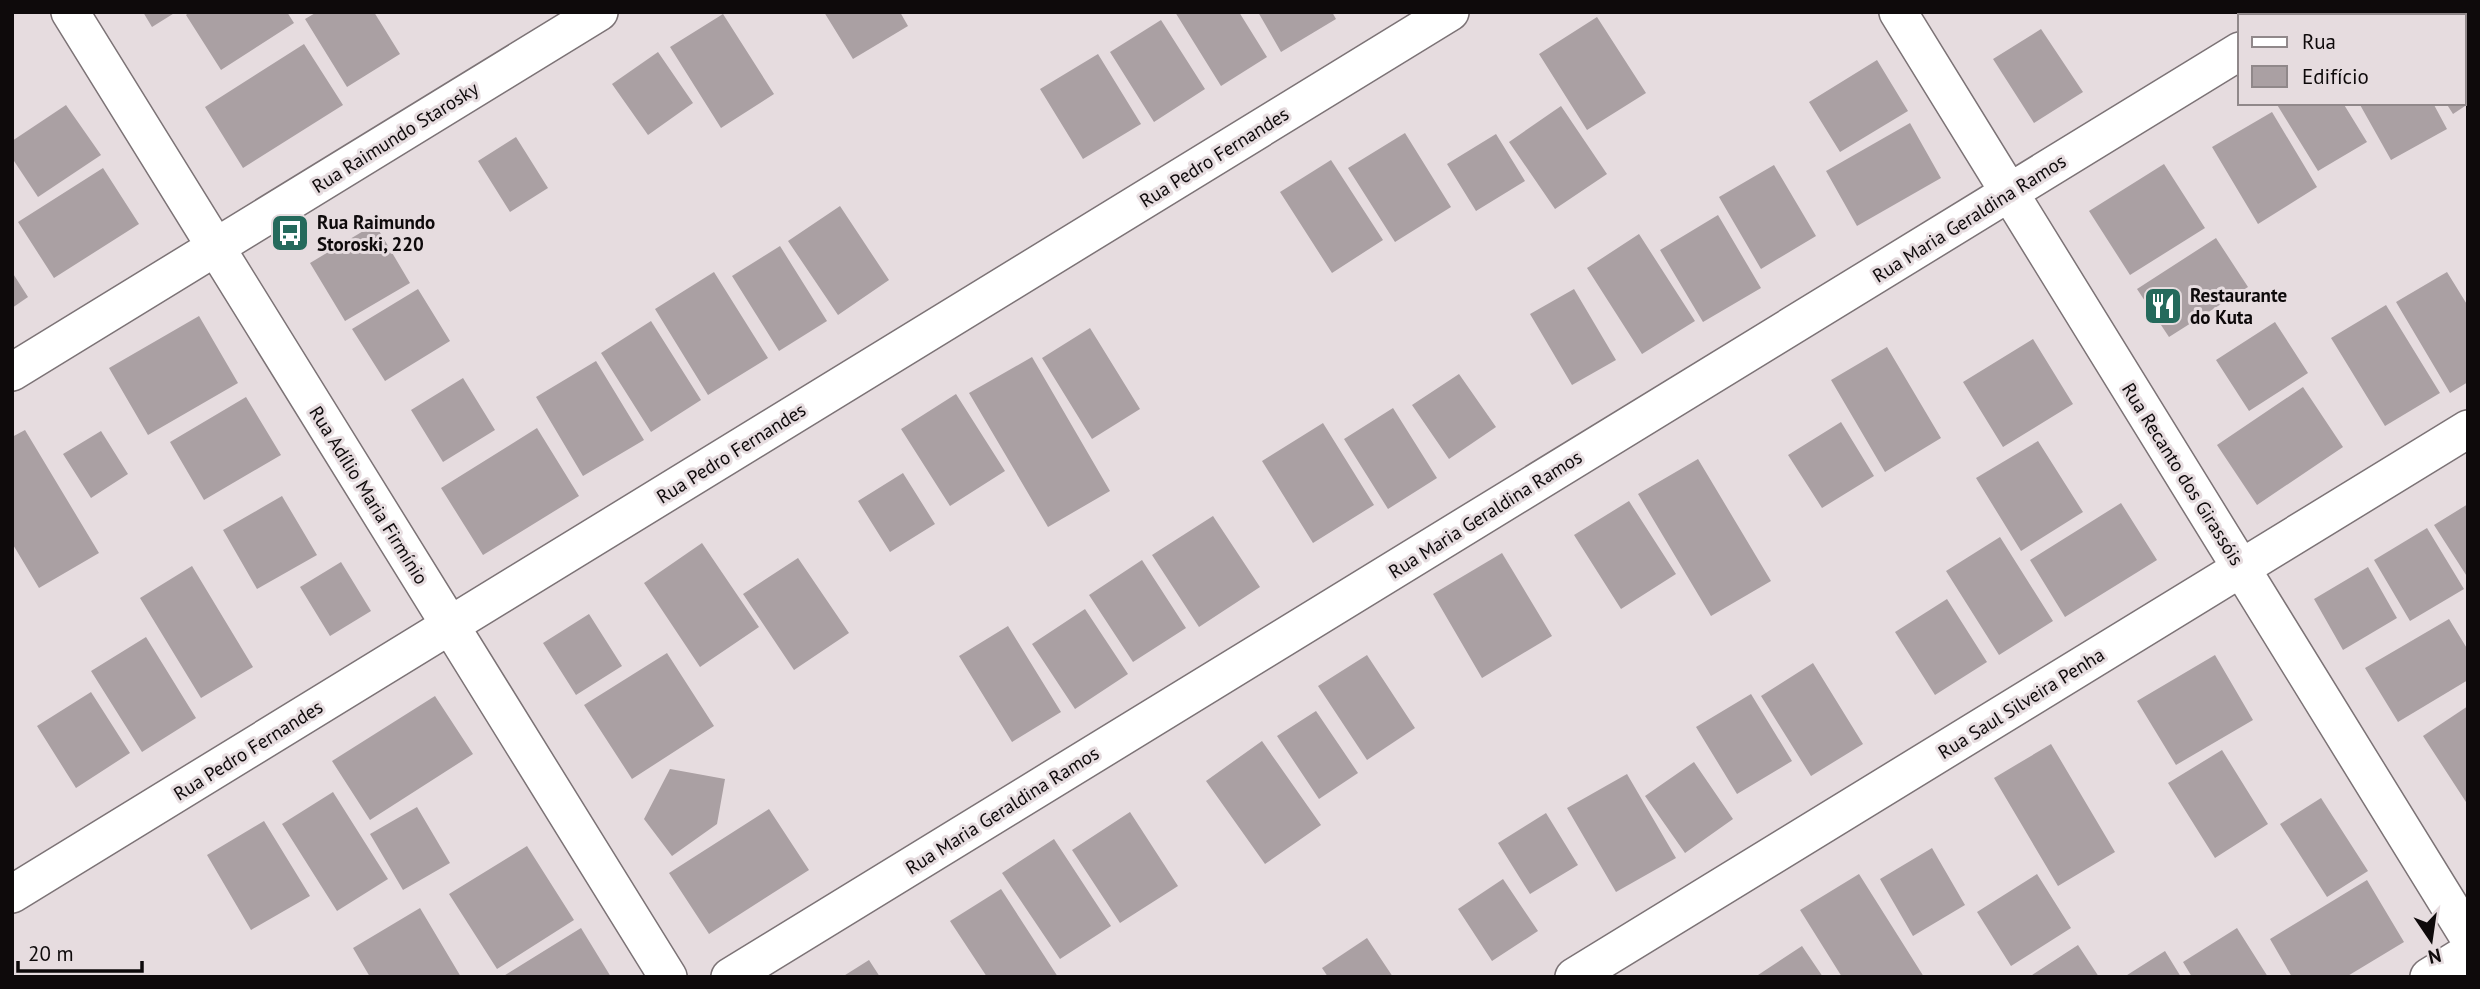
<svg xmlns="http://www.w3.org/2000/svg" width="2480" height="989" viewBox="0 0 2480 989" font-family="'PT Sans',sans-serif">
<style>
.building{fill:#aaa0a3}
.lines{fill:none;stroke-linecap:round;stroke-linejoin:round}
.minor-casing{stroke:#7c7376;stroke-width:40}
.minor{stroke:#fff;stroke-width:37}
.labels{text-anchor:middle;stroke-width:6;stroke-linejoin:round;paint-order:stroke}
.street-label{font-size:19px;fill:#0e0a0b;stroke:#e6dcdf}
.poi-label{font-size:19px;font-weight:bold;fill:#0e0a0b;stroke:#e6dcdf;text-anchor:start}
</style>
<rect width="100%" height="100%" fill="#e6dcdf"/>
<path class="building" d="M 143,12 L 176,12 L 152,27 Z
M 189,12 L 287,12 L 294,23 L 221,70 L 186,15 Z
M 317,12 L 374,12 L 400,54 L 347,87 L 305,19 Z
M 824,12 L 900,12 L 908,26 L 853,59 Z
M 1175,12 L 1239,12 L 1267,57 L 1221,86 Z
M 1258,12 L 1332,12 L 1336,19 L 1281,52 Z
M 2428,12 L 2462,12 L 2468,21 L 2468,104 L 2453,114 L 2446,103 L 2464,103 L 2464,16 L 2422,16 Z
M 723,14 L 774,94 L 721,128 L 670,47 Z
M 1597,17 L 1646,93 L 1587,130 L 1539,54 Z
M 1161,20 L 1205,89 L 1154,122 L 1110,52 Z
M 2041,29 L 2083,92 L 2034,123 L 1993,59 Z
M 304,44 L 343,105 L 243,168 L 205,107 Z
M 658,52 L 693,103 L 648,135 L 612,84 Z
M 1098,54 L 1141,124 L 1083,159 L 1040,89 Z
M 1877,60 L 1908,111 L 1840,152 L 1809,102 Z
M 2276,103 L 2343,103 L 2367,142 L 2318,171 Z
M 2359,103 L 2433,103 L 2447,129 L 2391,160 Z
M 66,105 L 101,155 L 38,197 L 12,158 L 12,141 Z
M 1561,106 L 1607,174 L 1555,209 L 1509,142 Z
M 2272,112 L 2317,187 L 2258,224 L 2212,147 Z
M 1910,123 L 1941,178 L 1857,226 L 1826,171 Z
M 1405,133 L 1451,207 L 1395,242 L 1348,168 Z
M 1496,134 L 1525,181 L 1476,211 L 1447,164 Z
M 516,137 L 548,188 L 510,212 L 478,161 Z
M 1331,160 L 1383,240 L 1332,273 L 1280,192 Z
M 2164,164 L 2205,228 L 2130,275 L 2089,211 Z
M 1774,165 L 1816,236 L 1761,269 L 1719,197 Z
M 103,168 L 139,224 L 54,278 L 18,222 Z
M 840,206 L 889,280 L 838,315 L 788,241 Z
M 1718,215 L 1761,288 L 1703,322 L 1660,250 Z
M 375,224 L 410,283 L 345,321 L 310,263 Z
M 1639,234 L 1695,321 L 1642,354 L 1587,268 Z
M 2216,238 L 2248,287 L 2169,337 L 2137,289 Z
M 780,246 L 827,321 L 779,351 L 732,276 Z
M 12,272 L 28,297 L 12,308 Z
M 714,272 L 768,358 L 708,395 L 655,309 Z
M 2447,272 L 2468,306 L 2468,382 L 2450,393 L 2396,302 Z
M 418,289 L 450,341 L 385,381 L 352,329 Z
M 1574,289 L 1616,360 L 1572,385 L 1530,314 Z
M 2386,305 L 2440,393 L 2385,426 L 2331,338 Z
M 199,316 L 238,383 L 148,435 L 109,368 Z
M 651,321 L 701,400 L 651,432 L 601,353 Z
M 2275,322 L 2308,373 L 2249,411 L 2216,360 Z
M 1090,328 L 1140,409 L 1092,439 L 1042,358 Z
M 2033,339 L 2073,404 L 2003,447 L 1963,382 Z
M 1887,347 L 1941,438 L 1885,472 L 1831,380 Z
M 1032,357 L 1110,491 L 1048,527 L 969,393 Z
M 596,361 L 644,440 L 583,476 L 536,397 Z
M 1459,374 L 1496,427 L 1449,459 L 1412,405 Z
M 463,378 L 495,430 L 443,462 L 411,410 Z
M 2303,387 L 2343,447 L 2257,505 L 2217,445 Z
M 956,394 L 1005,471 L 950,506 L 901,429 Z
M 246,397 L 281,455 L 204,500 L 170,442 Z
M 1393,408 L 1437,478 L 1388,509 L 1344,439 Z
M 1841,422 L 1874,476 L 1822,508 L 1788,455 Z
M 1323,423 L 1374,505 L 1313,543 L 1262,461 Z
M 537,428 L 579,496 L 483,555 L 441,488 Z
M 25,430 L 99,553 L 39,588 L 12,543 L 12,437 Z
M 101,431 L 128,474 L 91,498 L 63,454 Z
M 2038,441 L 2083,512 L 2021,551 L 1976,478 Z
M 1698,459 L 1771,581 L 1711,616 L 1638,494 Z
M 903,473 L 935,524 L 890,552 L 858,501 Z
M 282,496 L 317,555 L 257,589 L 223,530 Z
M 1629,501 L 1676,574 L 1621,609 L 1574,535 Z
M 2121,503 L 2157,560 L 2065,617 L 2030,560 Z
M 2468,504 L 2468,578 L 2434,525 Z
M 1213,516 L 1260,587 L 1199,627 L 1152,555 Z
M 2427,528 L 2464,589 L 2410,621 L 2374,560 Z
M 2000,537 L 2053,621 L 1999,655 L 1946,571 Z
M 702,543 L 759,627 L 700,667 L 644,583 Z
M 1502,553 L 1552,636 L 1482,678 L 1433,594 Z
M 798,558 L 849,633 L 794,670 L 743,594 Z
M 1142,560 L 1186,628 L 1133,662 L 1089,595 Z
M 341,562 L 371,611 L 330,636 L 300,587 Z
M 192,566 L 253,667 L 201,698 L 140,598 Z
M 2368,567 L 2397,618 L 2343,650 L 2314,599 Z
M 1947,599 L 1987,662 L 1935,695 L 1895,632 Z
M 1085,609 L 1128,674 L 1075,709 L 1032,644 Z
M 589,614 L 622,666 L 576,695 L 543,643 Z
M 2449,619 L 2468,650 L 2468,680 L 2398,722 L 2365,668 Z
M 1008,626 L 1061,712 L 1012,742 L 959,656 Z
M 146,637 L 196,718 L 142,752 L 91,671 Z
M 667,653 L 714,726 L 632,779 L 584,705 Z
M 1367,655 L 1415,728 L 1367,760 L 1318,686 Z
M 2215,655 L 2253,720 L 2176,765 L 2137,701 Z
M 1813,663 L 1863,744 L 1811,776 L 1761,696 Z
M 91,692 L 130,753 L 76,788 L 37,726 Z
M 1751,694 L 1792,761 L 1737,794 L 1696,727 Z
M 435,696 L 473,754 L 370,820 L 332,761 Z
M 2468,706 L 2468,801 L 2466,802 L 2423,736 Z
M 1316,711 L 1358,773 L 1319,799 L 1277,736 Z
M 1262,741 L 1321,825 L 1265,864 L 1206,781 Z
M 2051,744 L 2115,852 L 2058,886 L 1994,778 Z
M 2222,750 L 2268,824 L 2215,858 L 2168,783 Z
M 1694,762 L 1733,819 L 1685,853 L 1645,796 Z
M 670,769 L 725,779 L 717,824 L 672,856 L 644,819 Z
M 1627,774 L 1676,858 L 1616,892 L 1567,808 Z
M 333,792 L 388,879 L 337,911 L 282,824 Z
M 2321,798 L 2368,871 L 2327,897 L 2280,824 Z
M 417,807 L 450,863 L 403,890 L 370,834 Z
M 769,809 L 809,870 L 709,934 L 669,873 Z
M 1130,812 L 1178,886 L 1120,923 L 1072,850 Z
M 1546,813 L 1578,865 L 1530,894 L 1498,843 Z
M 264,821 L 310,896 L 251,930 L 207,855 Z
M 1054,839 L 1111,926 L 1060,959 L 1002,873 Z
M 527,846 L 574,920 L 497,969 L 449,894 Z
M 1932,848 L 1965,905 L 1913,936 L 1880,879 Z
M 1859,874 L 1924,977 L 1842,977 L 1800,910 Z
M 2037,874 L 2071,928 L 2011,966 L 1977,912 Z
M 1503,879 L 1538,931 L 1492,961 L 1458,909 Z
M 2367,880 L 2404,942 L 2346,977 L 2292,977 L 2270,939 Z
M 1001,889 L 1058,977 L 987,977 L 950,921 Z
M 420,908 L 461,977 L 370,977 L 353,948 Z
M 581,928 L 611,977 L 502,977 Z
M 2237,928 L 2268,977 L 2192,977 L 2183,962 Z
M 1367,938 L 1393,977 L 1328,977 L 1322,968 Z
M 2078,945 L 2099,977 L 2029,977 Z
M 1802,946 L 1823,977 L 1755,977 Z
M 2165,951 L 2181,977 L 2124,977 Z
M 869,960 L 880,977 L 842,977 Z"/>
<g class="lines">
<defs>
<path id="minor" d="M 70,12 L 668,977
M 1898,12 L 2468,936
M 2298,16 L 2304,12
M 12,372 L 599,12
M 12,894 L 1450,12
M 730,977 L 2240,51
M 1574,977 L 2468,429
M 2429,977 L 2468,953"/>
</defs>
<use href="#minor" class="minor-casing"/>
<use href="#minor" class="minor"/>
</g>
<defs>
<symbol id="bus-square" viewBox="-11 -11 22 22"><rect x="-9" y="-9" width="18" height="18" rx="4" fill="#256a5c" stroke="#e6dcdf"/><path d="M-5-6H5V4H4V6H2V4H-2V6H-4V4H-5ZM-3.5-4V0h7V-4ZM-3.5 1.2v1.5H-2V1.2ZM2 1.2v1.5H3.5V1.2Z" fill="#fff"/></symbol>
<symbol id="restaurant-square" viewBox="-11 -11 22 22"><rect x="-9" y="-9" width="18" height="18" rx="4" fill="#256a5c" stroke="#e6dcdf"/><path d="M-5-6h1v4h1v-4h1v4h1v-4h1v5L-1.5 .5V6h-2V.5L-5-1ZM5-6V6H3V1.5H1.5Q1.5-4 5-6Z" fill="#fff"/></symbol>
</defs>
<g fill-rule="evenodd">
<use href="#bus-square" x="268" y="211" width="44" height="44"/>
<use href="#restaurant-square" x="2141" y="284" width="44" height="44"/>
</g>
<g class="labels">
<g class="street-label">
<text transform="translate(395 137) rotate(-32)" y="7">Rua Raimundo Starosky</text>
<text transform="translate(1214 157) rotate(-32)" y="7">Rua Pedro Fernandes</text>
<text transform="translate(1969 218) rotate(-32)" y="7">Rua Maria Geraldina Ramos</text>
<text transform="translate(731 453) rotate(-32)" y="7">Rua Pedro Fernandes</text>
<text transform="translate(2183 474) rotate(58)" y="7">Rua Recanto dos Girassóis</text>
<text transform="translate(369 495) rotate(58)" y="7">Rua Adílio Maria Firmínio</text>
<text transform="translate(1485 514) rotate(-32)" y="7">Rua Maria Geraldina Ramos</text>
<text transform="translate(2021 703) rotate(-32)" y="7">Rua Saul Silveira Penha</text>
<text transform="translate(248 750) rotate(-32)" y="7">Rua Pedro Fernandes</text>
<text transform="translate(1002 810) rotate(-32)" y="7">Rua Maria Geraldina Ramos</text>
</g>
<g class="poi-label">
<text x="317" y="229">Rua Raimundo<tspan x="317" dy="22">Storoski, 220</tspan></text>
<text x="2190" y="302">Restaurante<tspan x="2190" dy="22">do Kuta</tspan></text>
</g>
</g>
<rect width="2480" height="989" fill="none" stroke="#0e0a0b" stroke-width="28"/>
<rect x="2238" y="14" width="228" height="91" fill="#e6dcdf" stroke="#90888a" stroke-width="2"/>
<rect x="2252" y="37" width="35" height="10" fill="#ffffff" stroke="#90888a" stroke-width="2"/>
<text x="2302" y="49" font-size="21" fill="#0e0a0b">Rua</text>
<rect x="2252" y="66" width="35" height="21" fill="#aaa0a3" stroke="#90888a" stroke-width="2"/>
<text x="2302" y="84" font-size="21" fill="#0e0a0b">Edifício</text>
<g transform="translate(2431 940) rotate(167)" stroke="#e6dcdf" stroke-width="5" paint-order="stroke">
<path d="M0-5L12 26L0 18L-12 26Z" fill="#0e0a0b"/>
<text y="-10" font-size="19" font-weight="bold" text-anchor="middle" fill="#0e0a0b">N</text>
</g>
<path d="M18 961v10h124v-10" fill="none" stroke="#0e0a0b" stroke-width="3.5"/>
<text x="28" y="961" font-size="21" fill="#0e0a0b" stroke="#e6dcdf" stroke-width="5" paint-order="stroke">20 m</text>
</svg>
